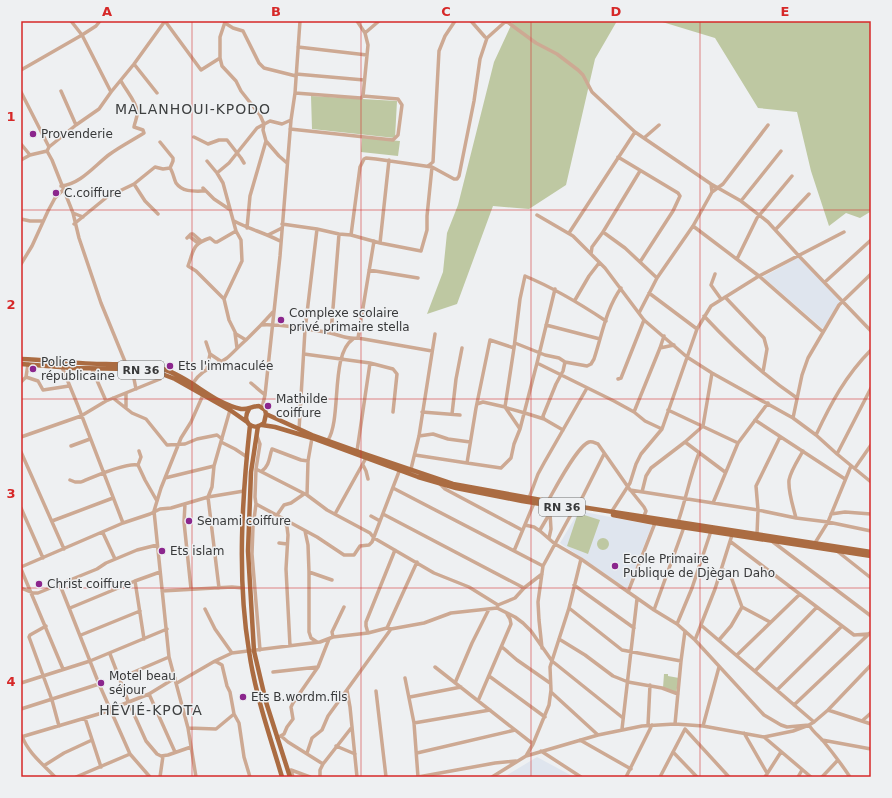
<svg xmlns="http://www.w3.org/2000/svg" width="892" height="798" viewBox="0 0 892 798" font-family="'DejaVu Sans',sans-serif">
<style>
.built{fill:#dfe5ee}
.green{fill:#bec8a2}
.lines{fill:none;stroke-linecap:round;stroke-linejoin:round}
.minor{stroke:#cda993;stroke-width:3.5}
.major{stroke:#ab6c42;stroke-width:4.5}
.grid{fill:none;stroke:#d62828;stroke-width:1;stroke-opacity:0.55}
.poi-dot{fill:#8b268d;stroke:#eef0f2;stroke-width:1.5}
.labels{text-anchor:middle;stroke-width:3;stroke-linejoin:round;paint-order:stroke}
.shield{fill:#eef0f2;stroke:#6f7071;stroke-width:1}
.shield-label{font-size:11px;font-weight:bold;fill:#38393a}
.poi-label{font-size:12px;fill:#38393a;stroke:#eef0f2;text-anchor:start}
.quarter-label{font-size:14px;letter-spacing:1px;fill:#3e4041;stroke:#eef0f2}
.neatline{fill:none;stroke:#d62828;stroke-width:1.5}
.grid-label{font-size:13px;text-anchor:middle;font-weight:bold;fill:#d62828}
</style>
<rect width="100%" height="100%" fill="#eef0f2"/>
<path class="built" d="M 799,257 L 841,300 L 823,329 L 763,277 Z
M 579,511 L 652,525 L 627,589 L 560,543 Z
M 537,757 L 574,777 L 504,777 Z"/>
<path class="green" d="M 513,21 L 617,21 L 595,59 L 566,185 L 529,209 L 493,206 L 457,304 L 427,314 L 443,272 L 447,233 L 458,205 L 494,62 Z
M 659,21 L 871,21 L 871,214 L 870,212 L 860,218 L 846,213 L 829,226 L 811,171 L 797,112 L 758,108 L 715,38 Z
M 311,96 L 397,101 L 395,138 L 312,129 Z
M 362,138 L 400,141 L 398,156 L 361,152 Z
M 578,513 L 600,520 L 588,554 L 567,546 Z
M597 544a6 6 0 1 1 12 0a6 6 0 1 1-12 0Z
M 664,674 L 668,674 L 668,676 L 679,678 L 676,693 L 663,688 Z"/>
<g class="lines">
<path class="minor" d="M 71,21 L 82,35 L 111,92
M 165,21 L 201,70 L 220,58 L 222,66 L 236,81 L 241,91 L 260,115 L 264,124 L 263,130 L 266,141 L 279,156 L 287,163
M 357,21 L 365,33 L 368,45 L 363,96
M 471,21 L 485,37 L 487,38
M 225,23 L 233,28 L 243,31 L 259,63 L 264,68 L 296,76
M 365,33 L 379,21
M 298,47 L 367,55
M 220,58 L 220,37 L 225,22
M 134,64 L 157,93
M 21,70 L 82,35 L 96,26 L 100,21
M 296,74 L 364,80
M 61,91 L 76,125
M 21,92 L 49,147 L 47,151 L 52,160 L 73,213 L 79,238 L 101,303 L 126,364
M 290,129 L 393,140 L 398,135 L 402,105 L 398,99 L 363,96 L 361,98 L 295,93
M 194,137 L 208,144 L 219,140 L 227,140 L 241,158 L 244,163
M 644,138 L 659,125
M 21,144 L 30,155
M 49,147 L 76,125 L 99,109 L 111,92 L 134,64 L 165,21
M 618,157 L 678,193 L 680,196 L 673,211 L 640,262
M 21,160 L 30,155 L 47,151
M 207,161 L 217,173 L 223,183 L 236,231 L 241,240 L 242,261 L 224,299 L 229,320 L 236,334 L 246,340 L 261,325 C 284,324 308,329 330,333 C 340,335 348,340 358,338 L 432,351
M 428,166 L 433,162 L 439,51 L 445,36 L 455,21
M 170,168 C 173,172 174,179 176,183 C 183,193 196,191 206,191
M 640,171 L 603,232 L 625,248 L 657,278
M 217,173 L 229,163 L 257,128 L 270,121 L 282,124 L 291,120
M 134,184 L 145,201 L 158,214
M 61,186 C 81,184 95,165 110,154 C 121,146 133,140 144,133 L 143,130 L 134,127 C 135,121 138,117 137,111 C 137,103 125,89 121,81
M 203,188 L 214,199 L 229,209
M 712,192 L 723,184 L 768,125
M 741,201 L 781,151
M 73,213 L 83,217
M 537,215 L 573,236 L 605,268 L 644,320 L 687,357 L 712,373 L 793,418 L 816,435 L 837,454 L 871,482
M 21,219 L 30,221 L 42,221
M 234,221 C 249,229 265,233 280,241
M 74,224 L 107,197 L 134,184 L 155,167 L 163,169 L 170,168 L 173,161 L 173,158 L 160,142
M 282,224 L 317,229 L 339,234 L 351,235 L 380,243 L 421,251 L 427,230 L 427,216 L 432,167
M 693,226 L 759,276 L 823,332
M 247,228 L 250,196 L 266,141
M 776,229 L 809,194
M 569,233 L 635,132
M 268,235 L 282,228
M 351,235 L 360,167 L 364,159 L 366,158 L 376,159 L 432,167 L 454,179 L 457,179 L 459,176 L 474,101 L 480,59 L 487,38 L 506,21 L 536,43 L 557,54 L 578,70 L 583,75 L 592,92 L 635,132 L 711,184 L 741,201 L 768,222 L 798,255 L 871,331
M 189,236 L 198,243
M 187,238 L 191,234 L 193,234 L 201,241
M 380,243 L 389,160
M 591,254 L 592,247 L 603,232
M 737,259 L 757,218 L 792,176
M 21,264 L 32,246 L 48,211 L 55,198 L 63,190
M 369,270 L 418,278
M 715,274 L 711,285 L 721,299
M 825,282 L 871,240
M 555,289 L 537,363 L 614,401 L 634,412 L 645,421 L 662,429
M 649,293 L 697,329
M 725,297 L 764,338 L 767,349 L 763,372
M 224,299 L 196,271 L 188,266 C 194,250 192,244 210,238 L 215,242 L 217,242 L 236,231
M 575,300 L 589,276 L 599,263
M 639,313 L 657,278 L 693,226 L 712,192 L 711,184
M 704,316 C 732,346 763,375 797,398
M 261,325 L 273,312
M 546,325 L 600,339
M 235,333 L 237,348
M 331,333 L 339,234
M 358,338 L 374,241
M 206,342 L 210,354 L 207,369
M 515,343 L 545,355 L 559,358 L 565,362 L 587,366 L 591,364 L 594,359 C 602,335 606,309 621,288
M 660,348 L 674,345
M 210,354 L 222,362
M 304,354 L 370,363 L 393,369 L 397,374 L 393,412
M 62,367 L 78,406 L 123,523
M 92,369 L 106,401
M 132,369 L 136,389
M 26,377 L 38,381 L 43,390 L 69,386
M 618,379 L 621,378 L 644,320
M 21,382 L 26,377 L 28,364
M 193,383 C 202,369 214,367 227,358 C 233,353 239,346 246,340
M 251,383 L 265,395
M 126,393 L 126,408
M 113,398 L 132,413 L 146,419 L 167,445 L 185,444 L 197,439 L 217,435 L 222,439
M 477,404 L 483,402 L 505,407 L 514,348
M 262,408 L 265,395 L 280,256 L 291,120 L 295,93 L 300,21
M 507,408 L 525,413 L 544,419
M 668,410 L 738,443
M 422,412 L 460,415
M 634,412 L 660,348 L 664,336
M 452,414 L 456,379 L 462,348
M 793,418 L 802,375 L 808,358 L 839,305 L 871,274
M 755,420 L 845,479
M 520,429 L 537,363
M 299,430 L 305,330 L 317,229
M 563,430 L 544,419 L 543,416 L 556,384 L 563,371 L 565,362
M 816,435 C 831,403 846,375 871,350
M 257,436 L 260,444 L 256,469 L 255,497 L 256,504 L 253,527 L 252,554 L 260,650
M 419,436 L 433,434 L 448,439 L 470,442
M 21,437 L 81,416 L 106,401 L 160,379 L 162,374
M 328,440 C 342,418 330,354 353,339
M 221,442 L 235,449 L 247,457
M 685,442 L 725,472
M 71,446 L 90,439
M 139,451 L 141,457 L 138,465 L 145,480 L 157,501
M 357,451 L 370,363
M 21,452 L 64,549
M 837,454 L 871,388
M 415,455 L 467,463 L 476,408 L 490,340 L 514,348 L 520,299 L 525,276 C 554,288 579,303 606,321
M 467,463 L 501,468 L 511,458 L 514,444 L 520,429 L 505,407
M 363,465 L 366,471 L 368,479
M 855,468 L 871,445
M 256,469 L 307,495 L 327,510 L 370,533 L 374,538 L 434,573 L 469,587 L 498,605
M 411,469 L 419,436 L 435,334
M 262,471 C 270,465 269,457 272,449 L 301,460 L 308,461
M 165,478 L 214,466
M 70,480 L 75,482 L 81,482 C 93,477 126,462 138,465
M 440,484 L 445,489 L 522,530
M 393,488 L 543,566 L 538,602 L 539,620 L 542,648
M 630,490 L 758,510 L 796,518 L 828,522 L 871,531
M 642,492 L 646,476 L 651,468 L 685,442 L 703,426 L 712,373
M 307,495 L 308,461 L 312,438
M 529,498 L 538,474 L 544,463 L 587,388
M 548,501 C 555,489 577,446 589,442 C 592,441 595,443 598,444 L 628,487 L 644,507 L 646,511 L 644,516
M 713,503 L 738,443 L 768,403
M 185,504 L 184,522 L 191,589
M 256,504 L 317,537 L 344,555 L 354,555 L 360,546 L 369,545 L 372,542 L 400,469
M 578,506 L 604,454
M 21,508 L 43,558
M 612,511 L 630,483 L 636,464 L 641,454 L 662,429 L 697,329 L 711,306 L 759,276 L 844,232
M 335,514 L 366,458
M 383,514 L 524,588
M 831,514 L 845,512 L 871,514
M 277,515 L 284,505 L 291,503 L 304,494
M 371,516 L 380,521
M 796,518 C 793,506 788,492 789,480 C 791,470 798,460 803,451
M 284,520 L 287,527 L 288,535 L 286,569 L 290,646
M 52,521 L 113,498
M 678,522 C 686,499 690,476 699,453
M 525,525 L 534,527 L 540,531 L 555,544 L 581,559 L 654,610 L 677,624 L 695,640 L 764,715 L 781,725 L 787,727 L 809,725 L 814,722 L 828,710 L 871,665
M 540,530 L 550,513 L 552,506
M 305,531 L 308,545 L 309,572 L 309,632 L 311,638 L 317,642
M 103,533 L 115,559
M 757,534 L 758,510 L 756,486 L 780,437
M 549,538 L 551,529 L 550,513
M 731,542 L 854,635 L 868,634
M 773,542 L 871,616
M 279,543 L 287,544
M 815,543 L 828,522 L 851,466
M 514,551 L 534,503
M 837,551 L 871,578
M 543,566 L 575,507
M 21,567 L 123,523 L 150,514 L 160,509 L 171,508 L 208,497 L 244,491
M 21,569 L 63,669
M 722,569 L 730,574 L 742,607 L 770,622
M 309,572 L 332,580
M 135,581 L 160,572
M 60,585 L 99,684 L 130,754 L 150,777
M 574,585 L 634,628
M 21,588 L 33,593 L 38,593 L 97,569 L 106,563 L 137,550 L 157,545
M 219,588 L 208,497 L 212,487 L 214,466 L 230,410
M 162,591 L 232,587 L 243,588
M 628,592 L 655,523
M 70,608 L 135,581 L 144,639
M 497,608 L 515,617 L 523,623 L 531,631 L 552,661 L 623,718
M 569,608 L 622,650 L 681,661
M 205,609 L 215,629 L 232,653
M 654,610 L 684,527
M 677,624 L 692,588 L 711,531
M 46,626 L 30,635 L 29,637 L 52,700 L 59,726
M 702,626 L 814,722
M 387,628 L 417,562
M 368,633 L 366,626 L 366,622 L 395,550
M 81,635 L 140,611
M 333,637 L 332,632 L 344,607
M 559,639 L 585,655 L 613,676 L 628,682 L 662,688 L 678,694
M 695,640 L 715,589 L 732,535
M 719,640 L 731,626 L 742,607
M 502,647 L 517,660 L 550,683
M 110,654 L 128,701 L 146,741 L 157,754 L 161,756 L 168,755 L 191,747
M 737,655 L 800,594
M 215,661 L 222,665 L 227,686 L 230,692 L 234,714 L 239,723 L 244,757 L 250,777
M 435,667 L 533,744
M 755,671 L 817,607
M 273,672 L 318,667
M 489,676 L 545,717
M 120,678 L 169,657
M 405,678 L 414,723 L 418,777 L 495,763 L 516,761
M 21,683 L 90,661 L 167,629
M 177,683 L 215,661 L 232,653 L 320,642 L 333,637 L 368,633 L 387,628 L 391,629 L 424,623 L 451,613 L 497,608 L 498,605 L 515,598 L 524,588 L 542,574
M 455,683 L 472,643 L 489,609
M 347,690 L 350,707 L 357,777
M 777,690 L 842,626
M 376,691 L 386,777
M 551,692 L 598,735
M 149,694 L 175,752
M 410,697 L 461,687
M 478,701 L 511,624 L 510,619 L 507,614
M 794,705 L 871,632
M 21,709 L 99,684
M 111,709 L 149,694 L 175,678
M 828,710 L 871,724
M 85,718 L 101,767
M 862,721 L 871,713
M 414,723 L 490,710
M 675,724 L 681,661 L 685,631
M 648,725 L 650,685
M 703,726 L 719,667
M 188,728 L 216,729 L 234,714
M 622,729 L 637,599
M 685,729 L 729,777
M 744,733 L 767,773
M 22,736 C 28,753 44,765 55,777
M 281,736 L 288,742 L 323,764
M 21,737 L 112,710
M 764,737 L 811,777
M 277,738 L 284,734 L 287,727 L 293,719 L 291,707 L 293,703 L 318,667 L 329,639
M 580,740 L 631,769
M 822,740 L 871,749
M 336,746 L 355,754
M 541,751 L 581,777
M 673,752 L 697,777
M 307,753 L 312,738 L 322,730 L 328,716 L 391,629
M 417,753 L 515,730
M 526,756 L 533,744 L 549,705 L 551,690 L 550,667 L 569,608 L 581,559
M 45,765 L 64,753 L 92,740
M 291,770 L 310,777
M 291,770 L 293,777
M 76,777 L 130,754
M 160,777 L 163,756
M 196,777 L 188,728 L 169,657 L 154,511 L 161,488 L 181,438 L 191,422 L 203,395
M 320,777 L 320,770 L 323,764 L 352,727
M 492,777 L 526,756 L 533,754 L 598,735 L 642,726 L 675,724 L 703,726 L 764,737 L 793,731 L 809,725 C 813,732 819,736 824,742 C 833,753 842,765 850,777
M 626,777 L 652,725
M 660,777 L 685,729
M 765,777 L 781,752
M 798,777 L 802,770
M 822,777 L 838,760"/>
<path class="major" d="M 21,359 C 49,360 78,364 106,364 C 125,365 145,363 163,369 C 192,378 212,403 241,409 C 248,410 252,406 259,406 L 265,410 L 266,414 L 312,435 L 365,454 L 453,484 L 575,506 L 871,552
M 21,364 L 73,368 L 132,369 L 162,374 L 175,379 L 230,410 L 247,422
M 249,409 C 241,422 252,432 264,423 L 266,414
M 250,425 C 242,499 237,578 249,651 C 255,694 270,736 282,777
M 262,425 L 275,427 L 312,438 L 418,477 L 456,488 L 522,501 L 572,509
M 258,426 L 251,472 L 248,551 L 254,651 L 266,702 L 290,777
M 613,515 L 655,523 L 871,556"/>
</g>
<path class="grid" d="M 192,21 L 192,777M 361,21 L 361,777M 531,21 L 531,777M 700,21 L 700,777M 21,210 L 871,210M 21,399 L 871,399M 21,588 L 871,588"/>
<g class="poi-dot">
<circle cx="33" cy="134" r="4"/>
<circle cx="56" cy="193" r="4"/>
<circle cx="281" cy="320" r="4"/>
<circle cx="170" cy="366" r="4"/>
<circle cx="33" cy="369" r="4"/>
<circle cx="268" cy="406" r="4"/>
<circle cx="189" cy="521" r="4"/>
<circle cx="162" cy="551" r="4"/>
<circle cx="615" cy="566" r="4"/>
<circle cx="39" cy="584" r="4"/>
<circle cx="101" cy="683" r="4"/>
<circle cx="243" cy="697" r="4"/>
</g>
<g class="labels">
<g class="shield">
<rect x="118" y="361" width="46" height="18" rx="3"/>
<rect x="539" y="498" width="46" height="18" rx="3"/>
</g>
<g class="shield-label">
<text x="141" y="374">RN 36</text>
<text x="562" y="511">RN 36</text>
</g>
<g class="poi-label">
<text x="41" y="138">Provenderie</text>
<text x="64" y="197">C.coiffure</text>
<text x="289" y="317">Complexe scolaire<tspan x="289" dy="14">privé primaire stella</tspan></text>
<text x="41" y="366">Police<tspan x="41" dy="14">républicaine</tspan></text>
<text x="178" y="370">Ets l'immaculée</text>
<text x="276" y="403">Mathilde<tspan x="276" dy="14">coiffure</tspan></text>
<text x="197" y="525">Senami coiffure</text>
<text x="170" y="555">Ets islam</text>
<text x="623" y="563">Ecole Primaire<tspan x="623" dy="14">Publique de Djègan Daho</tspan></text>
<text x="47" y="588">Christ coiffure</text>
<text x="109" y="680">Motel beau<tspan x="109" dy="14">séjour</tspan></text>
<text x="251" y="701">Ets B.wordm.fils</text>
</g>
<g class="quarter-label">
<text x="193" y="114">MALANHOUI-KPODO</text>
<text x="151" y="715">HÊVIÉ-KPOTA</text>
</g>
</g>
<rect width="892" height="798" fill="none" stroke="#eef0f2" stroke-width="44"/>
<rect x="22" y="22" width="848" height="754" class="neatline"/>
<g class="grid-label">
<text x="107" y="16">A</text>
<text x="276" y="16">B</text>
<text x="446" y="16">C</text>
<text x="616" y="16">D</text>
<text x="785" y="16">E</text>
<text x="11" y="121">1</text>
<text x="11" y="309">2</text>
<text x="11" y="498">3</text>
<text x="11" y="686">4</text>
</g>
</svg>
